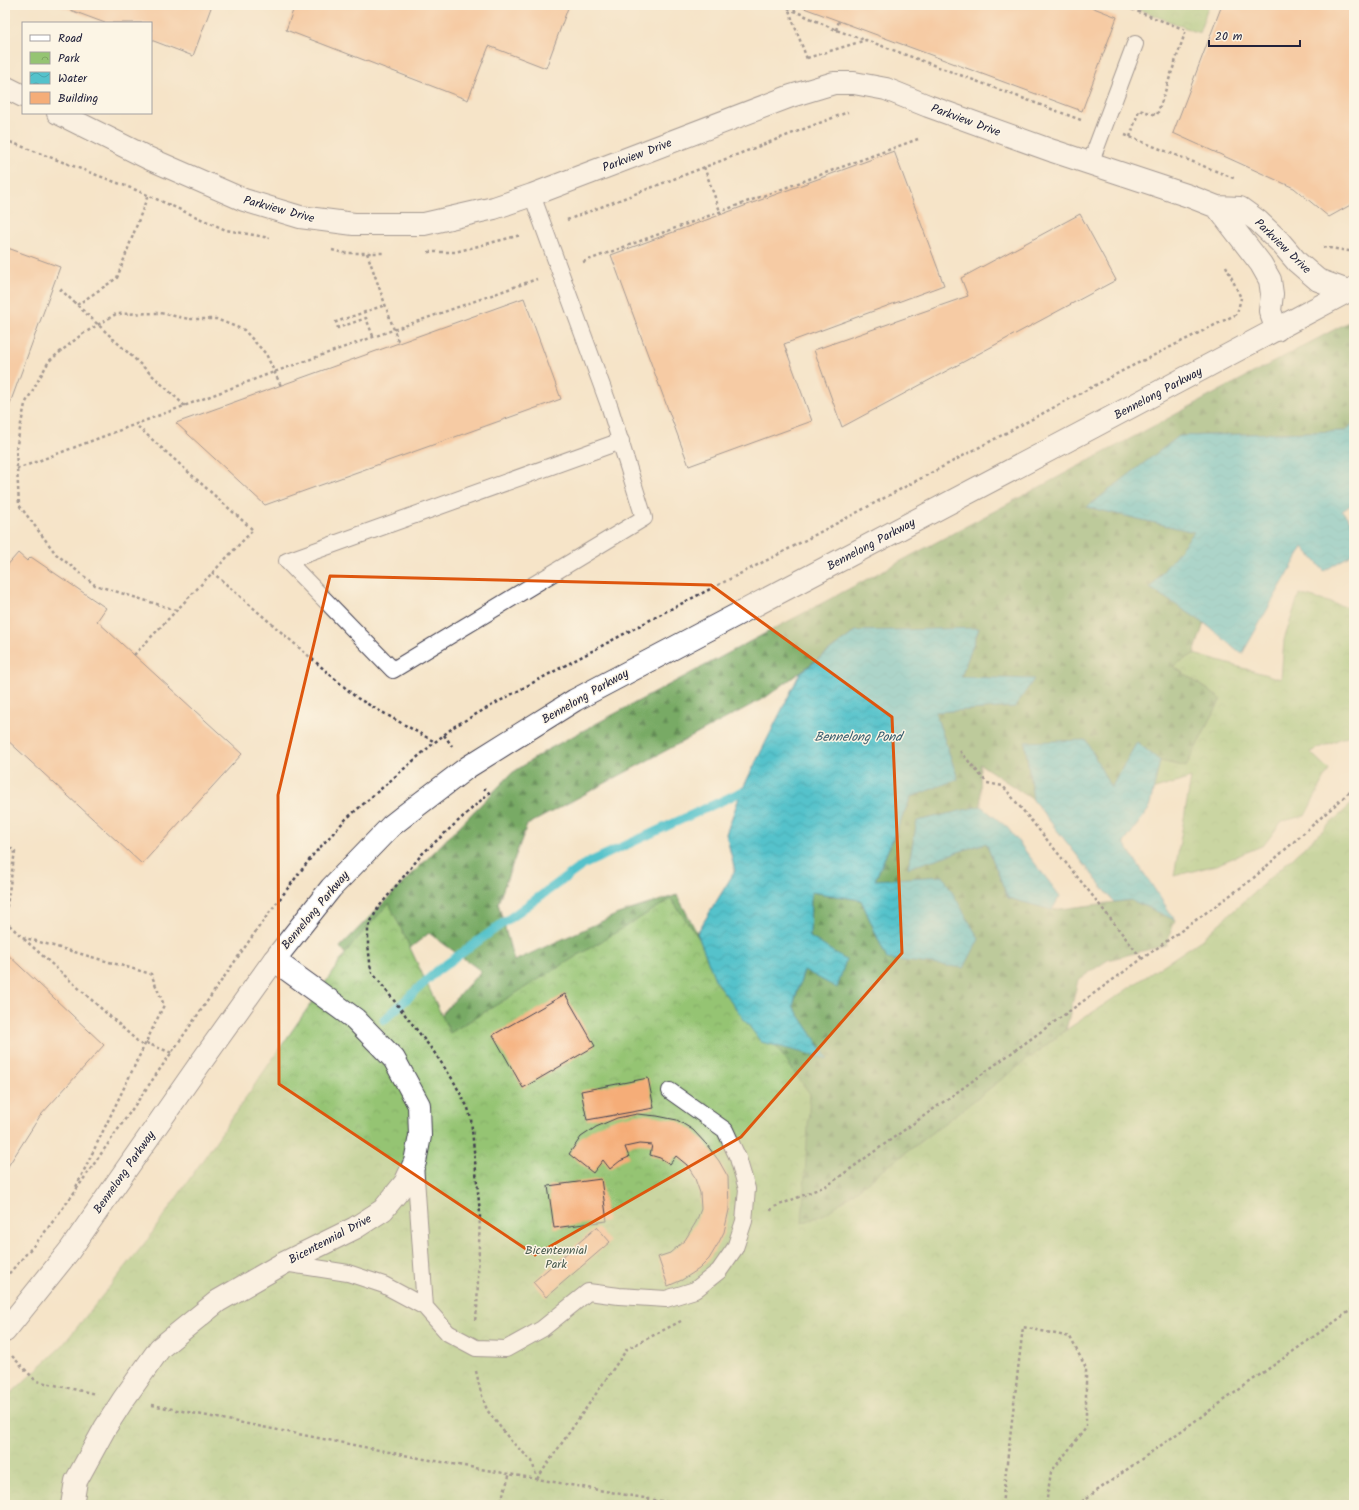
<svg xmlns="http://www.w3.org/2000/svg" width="1359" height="1510" viewBox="0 0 1359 1510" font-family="Kalam,sans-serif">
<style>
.forest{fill:url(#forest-firs);stroke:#4d6650;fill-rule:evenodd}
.park{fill:url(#park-crowns);stroke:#5c7357}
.water{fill:url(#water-waves);stroke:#3b7283}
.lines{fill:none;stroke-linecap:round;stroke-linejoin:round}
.stream{stroke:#54c2cb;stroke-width:9}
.building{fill:#f5ad78}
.service-casing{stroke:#423f50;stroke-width:18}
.minor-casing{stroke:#423f50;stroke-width:24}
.tertiary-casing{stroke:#423f50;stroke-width:24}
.path{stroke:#423f50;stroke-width:2.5;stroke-dasharray:3 3;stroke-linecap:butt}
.service{stroke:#fff;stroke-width:16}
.minor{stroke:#fff;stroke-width:22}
.tertiary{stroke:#fff;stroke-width:22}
.marked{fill:none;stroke:#de560e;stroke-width:3;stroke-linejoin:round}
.labels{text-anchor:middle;stroke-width:3;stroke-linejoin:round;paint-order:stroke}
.street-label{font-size:12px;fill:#22223b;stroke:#fcf5e5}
.park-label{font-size:12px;fill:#4a5b4f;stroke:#fcf5e5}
.water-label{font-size:13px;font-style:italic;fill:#345a6d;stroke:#fcf5e5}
</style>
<defs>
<pattern id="forest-firs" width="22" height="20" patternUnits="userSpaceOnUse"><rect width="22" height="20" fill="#78aa65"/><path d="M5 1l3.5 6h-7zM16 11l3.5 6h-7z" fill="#628a54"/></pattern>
<pattern id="park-crowns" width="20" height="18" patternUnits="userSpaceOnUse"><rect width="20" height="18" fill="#95c473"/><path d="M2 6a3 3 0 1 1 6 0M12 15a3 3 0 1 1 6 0" fill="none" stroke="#80a864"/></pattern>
<pattern id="water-waves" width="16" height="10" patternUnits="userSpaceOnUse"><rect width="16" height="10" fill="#54c2cb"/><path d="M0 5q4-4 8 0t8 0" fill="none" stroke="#49a6af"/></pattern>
</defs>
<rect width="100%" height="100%" fill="#fcf5e5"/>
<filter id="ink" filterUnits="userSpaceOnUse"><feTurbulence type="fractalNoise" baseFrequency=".025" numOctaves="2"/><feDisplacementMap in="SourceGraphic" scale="8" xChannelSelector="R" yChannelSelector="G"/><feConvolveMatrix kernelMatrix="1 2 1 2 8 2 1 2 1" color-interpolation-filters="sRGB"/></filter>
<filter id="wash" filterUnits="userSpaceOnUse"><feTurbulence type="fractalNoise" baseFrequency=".012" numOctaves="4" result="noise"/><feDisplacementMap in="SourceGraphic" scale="16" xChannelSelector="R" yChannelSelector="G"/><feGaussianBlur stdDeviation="0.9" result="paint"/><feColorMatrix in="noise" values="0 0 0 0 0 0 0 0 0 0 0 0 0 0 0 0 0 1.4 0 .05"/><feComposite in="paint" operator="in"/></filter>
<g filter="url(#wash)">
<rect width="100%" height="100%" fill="#f5e4c8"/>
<path class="forest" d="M 1354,319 L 1354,422 L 1346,431 L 1179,436 L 1087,507 L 1194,532 L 1150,588 L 1204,623 L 1194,654 L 1173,666 L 1221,699 L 1186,767 L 1160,761 L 1137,742 L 1111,788 L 1025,743 L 1033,800 L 980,764 L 981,806 L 917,822 L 908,867 L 986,843 L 1008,898 L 1052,910 L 1131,900 L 1175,920 L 1166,945 L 1108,960 L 1078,980 L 1066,1030 L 827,1213 L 801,1224 L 465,1048 L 430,1027 L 481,971 L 429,933 L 367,982 L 340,947 L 512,773 L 547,750 ZM 979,629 L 961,677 L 1015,707 L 935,712 L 958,779 L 911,797 L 875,880 L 887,959 L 861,900 L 811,892 L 810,937 L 804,970 L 793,1006 L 827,1059 L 716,982 L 697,933 L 677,895 L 618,914 L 514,961 L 498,903 L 527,825 L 766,697 L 856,631 Z"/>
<path class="park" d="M 1127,5 L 1209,5 L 1199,33 Z
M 1299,594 L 1354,609 L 1354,733 L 1310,752 L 1329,770 L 1305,816 L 1282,821 L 1264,845 L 1216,865 L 1174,876 L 1191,778 L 1152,790 L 1160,761 L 1186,767 L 1221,699 L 1173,666 L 1194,654 L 1281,679 L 1284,640 Z
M 1354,802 L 1354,1505 L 5,1505 L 5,1399 L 62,1346 L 148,1239 L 350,947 L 389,903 L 450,1033 L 671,899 L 810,1094 L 802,1223 L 827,1213 L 1066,1030 L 1201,940 Z"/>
<path class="water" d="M 1354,422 L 1354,503 L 1342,511 L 1354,525 L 1354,553 L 1324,571 L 1303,547 L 1242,654 L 1204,623 L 1150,588 L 1194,532 L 1087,507 L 1179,436 L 1346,431 Z
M 979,628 L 961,677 L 1034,679 L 1015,707 L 935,712 L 958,779 L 911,797 L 875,880 L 943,876 L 979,939 L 964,968 L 887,959 L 861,900 L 811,892 L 810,937 L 846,960 L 837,988 L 804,970 L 793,1006 L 828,1059 L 761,1042 L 716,982 L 697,933 L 735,871 L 726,834 L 741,792 L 800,673 L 856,631 Z
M 1086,740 L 1111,788 L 1137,742 L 1160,761 L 1149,809 L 1124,843 L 1175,920 L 1131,900 L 1114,902 L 1033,800 L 1025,742 Z
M 981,806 L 1007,827 L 1060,896 L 1052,910 L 1008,898 L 986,843 L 908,868 L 917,821 Z"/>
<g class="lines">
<path class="stream" d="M 384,1020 L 437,971 L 583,865 L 741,792"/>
</g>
<g id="blocks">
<path class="building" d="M 57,5 L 212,5 L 193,56 L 151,40 L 151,23 L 105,23 Z
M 295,5 L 569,5 L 546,68 L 489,46 L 468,100 L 286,30 Z
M 796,5 L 1086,5 L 1117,17 L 1082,111 Z
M 1222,5 L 1354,5 L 1354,203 L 1329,217 L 1294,188 L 1173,133 Z
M 894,151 L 944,285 L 784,344 L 812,421 L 689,466 L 611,255 Z
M 1080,214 L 1116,280 L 842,427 L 814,350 L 968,296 L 961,278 Z
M 5,247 L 60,267 L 5,417 Z
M 524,298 L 561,399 L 265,505 L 176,423 Z
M 18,553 L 27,561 L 31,557 L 106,608 L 97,621 L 242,754 L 142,864 L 5,738 L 5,568 Z
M 5,952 L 104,1045 L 40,1116 L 5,1171 Z
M 565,994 L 595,1046 L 523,1088 L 493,1035 Z
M 648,1078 L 654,1108 L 587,1120 L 581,1091 Z
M 637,1114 L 657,1116 L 677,1120 L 693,1130 L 707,1145 L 719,1161 L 728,1177 L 729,1210 L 724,1232 L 718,1244 L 709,1259 L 699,1269 L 682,1280 L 668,1286 L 658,1257 L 670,1253 L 685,1240 L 696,1222 L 701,1209 L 700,1193 L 694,1176 L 687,1165 L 676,1156 L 670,1164 L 660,1158 L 650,1155 L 652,1145 L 639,1144 L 625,1147 L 629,1157 L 620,1161 L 610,1169 L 603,1160 L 593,1173 L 569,1154 L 581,1137 L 596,1127 L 617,1118 Z
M 601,1179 L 607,1221 L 554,1228 L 548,1186 Z
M 597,1227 L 610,1242 L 546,1297 L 533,1282 Z"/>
</g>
</g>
<g filter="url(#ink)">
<use href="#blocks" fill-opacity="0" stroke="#423f50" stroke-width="1"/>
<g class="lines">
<defs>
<path id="service" d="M 1090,164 L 1135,44
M 532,195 L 610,408 L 644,518 L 393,670 L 287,561 L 621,441
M 415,1164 L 425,1307 L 448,1333 L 476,1348 L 506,1349 L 542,1329 L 588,1292 L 619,1296 L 666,1299 L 695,1290 L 719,1271 L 735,1248 L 744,1221 L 747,1189 L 738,1158 L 725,1130 L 670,1091
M 284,1263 L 348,1273 L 384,1285 L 425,1307"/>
<path id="minor" d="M 5,87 L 23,96
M 58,113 L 148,158 L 244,200 L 300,217 L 354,224 L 424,224 L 494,208 L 532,195 L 791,96 L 834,83 L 854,83 L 886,89 L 928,106 L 1053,151 L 1189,196 L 1217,207 L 1240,208 L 1258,221 L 1280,242 L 1297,262 L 1318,280 L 1348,291
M 1217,207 L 1261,264 L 1270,280 L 1272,294 L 1270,311 L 1277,330
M 72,1505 L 76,1481 L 105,1428 L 123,1400 L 160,1348 L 218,1301 L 284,1263 L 355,1228 L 383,1210 L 405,1183 L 415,1162 L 420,1136 L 419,1105 L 394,1059 L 355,1019 L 274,960"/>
<path id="tertiary" d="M 5,1331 L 70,1250 L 199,1065 L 274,960 L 331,888 L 391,826 L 405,815 L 468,767 L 575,700 L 1093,427 L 1354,288"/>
</defs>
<use href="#service" class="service-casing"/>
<use href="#minor" class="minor-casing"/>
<use href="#tertiary" class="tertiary-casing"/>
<path class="path" d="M 787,5 L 807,59
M 788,8 L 836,30 L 865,40
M 836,30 L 839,21
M 807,58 L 866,40 L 1081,120
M 1125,135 L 1236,179
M 1130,137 L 1139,110 L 1157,115 L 1186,30 L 1131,9 L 1133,5
M 5,140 L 136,190 L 226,230 L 270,238
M 704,167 L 721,214
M 567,220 L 848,112
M 1323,247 L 1349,251 L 1354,248
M 332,250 L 344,253 L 383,253
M 428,252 L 455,252 L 521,235
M 367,253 L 399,344
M 583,262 L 918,139
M 1226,266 L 1241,298
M 60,289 L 185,406
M 77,305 L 117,278 L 148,195
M 373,336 L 366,318 L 338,328 L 336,322 L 385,305
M 17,469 L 274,372 L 537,279
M 212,572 L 357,698 L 435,742
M 176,610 L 95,585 L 56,554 L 19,505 L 16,449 L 25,404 L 49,361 L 81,335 L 116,314 L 160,313 L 189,319 L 216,319 L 244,330 L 266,354 L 281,386
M 134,655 L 253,530 L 136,425
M 444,735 L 452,746
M 960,751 L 987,783 L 1003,786 L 1088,890 L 1142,959
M 5,844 L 15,851 L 5,919
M 5,921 L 22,937 L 151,974 L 164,1005 L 75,1189
M 24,939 L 144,1047
M 146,1043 L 172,1053
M 771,1211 L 772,1208 L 828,1185 L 1250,881 L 1354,788
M 5,1278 L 42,1236 L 71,1197 L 263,921 L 313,855 L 346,819 L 435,742 L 455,726 L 523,688 L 665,612 L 781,553 L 1124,370 L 1237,314 L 1241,298
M 475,1320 L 477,1310 L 480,1213 L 471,1119 L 468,1108 L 453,1080 L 434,1052 L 371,971 L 368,944 L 368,927 L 378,908 L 422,854 L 489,793 L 484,788
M 12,1356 L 36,1381 L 96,1394
M 476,1371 L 481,1393 L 487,1410 L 511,1441 L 532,1461 L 537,1479
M 152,1405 L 419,1458 L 683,1505
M 537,1479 L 627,1349 L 681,1321
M 501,1501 L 510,1473
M 1002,1505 L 1023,1327 L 1070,1337 L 1086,1368 L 1086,1428 L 1051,1472 L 1046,1505
M 1077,1505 L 1354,1308"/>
<use href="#service" class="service"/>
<use href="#minor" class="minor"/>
<use href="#tertiary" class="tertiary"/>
</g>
</g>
<path d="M0 0H1359V1510H0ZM 330,576 L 711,585 L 892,717 L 902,953 L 741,1137 L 535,1255 L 279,1084 L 278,795 Z" fill="#f5e4c8" fill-opacity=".55" fill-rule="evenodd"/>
<path class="marked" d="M 330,576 L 711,585 L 892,717 L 902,953 L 741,1137 L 535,1255 L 279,1084 L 278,795 Z"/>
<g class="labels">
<g class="street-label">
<text transform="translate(966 120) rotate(20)" y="4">Parkview Drive</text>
<text transform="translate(637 155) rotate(-21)" y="4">Parkview Drive</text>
<text transform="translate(279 209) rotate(15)" y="4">Parkview Drive</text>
<text transform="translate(1283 246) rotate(44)" y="4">Parkview Drive</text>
<text transform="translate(1158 393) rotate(-28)" y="4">Bennelong Parkway</text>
<text transform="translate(871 544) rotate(-28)" y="4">Bennelong Parkway</text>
<text transform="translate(585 696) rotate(-30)" y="4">Bennelong Parkway</text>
<text transform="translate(315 910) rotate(-50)" y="4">Bennelong Parkway</text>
<text transform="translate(124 1172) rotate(-55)" y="4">Bennelong Parkway</text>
<text transform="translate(330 1239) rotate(-28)" y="4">Bicentennial Drive</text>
</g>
<g class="park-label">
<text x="556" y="1254">Bicentennial<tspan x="556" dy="14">Park</tspan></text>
</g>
<g class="water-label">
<text x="858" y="741">Bennelong Pond</text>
</g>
</g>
<rect width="1359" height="1510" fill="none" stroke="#fcf5e5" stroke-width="20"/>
<rect x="22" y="22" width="130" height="92" fill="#fcf5e5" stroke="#a5a1a1"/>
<rect x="30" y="35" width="20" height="6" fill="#ffffff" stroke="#a5a1a1"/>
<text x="58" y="42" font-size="12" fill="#22223b">Road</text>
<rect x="30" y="52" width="20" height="12" fill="url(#park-crowns)" stroke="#a5a1a1"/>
<text x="58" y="62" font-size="12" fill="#22223b">Park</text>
<rect x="30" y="72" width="20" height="12" fill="url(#water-waves)" stroke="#a5a1a1"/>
<text x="58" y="82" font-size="12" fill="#22223b">Water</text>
<rect x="30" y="92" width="20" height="12" fill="#f5ad78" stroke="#a5a1a1"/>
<text x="58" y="102" font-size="12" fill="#22223b">Building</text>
<path d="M1209 40v6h91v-6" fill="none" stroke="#22223b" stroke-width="2"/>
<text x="1215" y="40" font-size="12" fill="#22223b" stroke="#fcf5e5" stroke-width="3" paint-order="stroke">20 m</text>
</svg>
